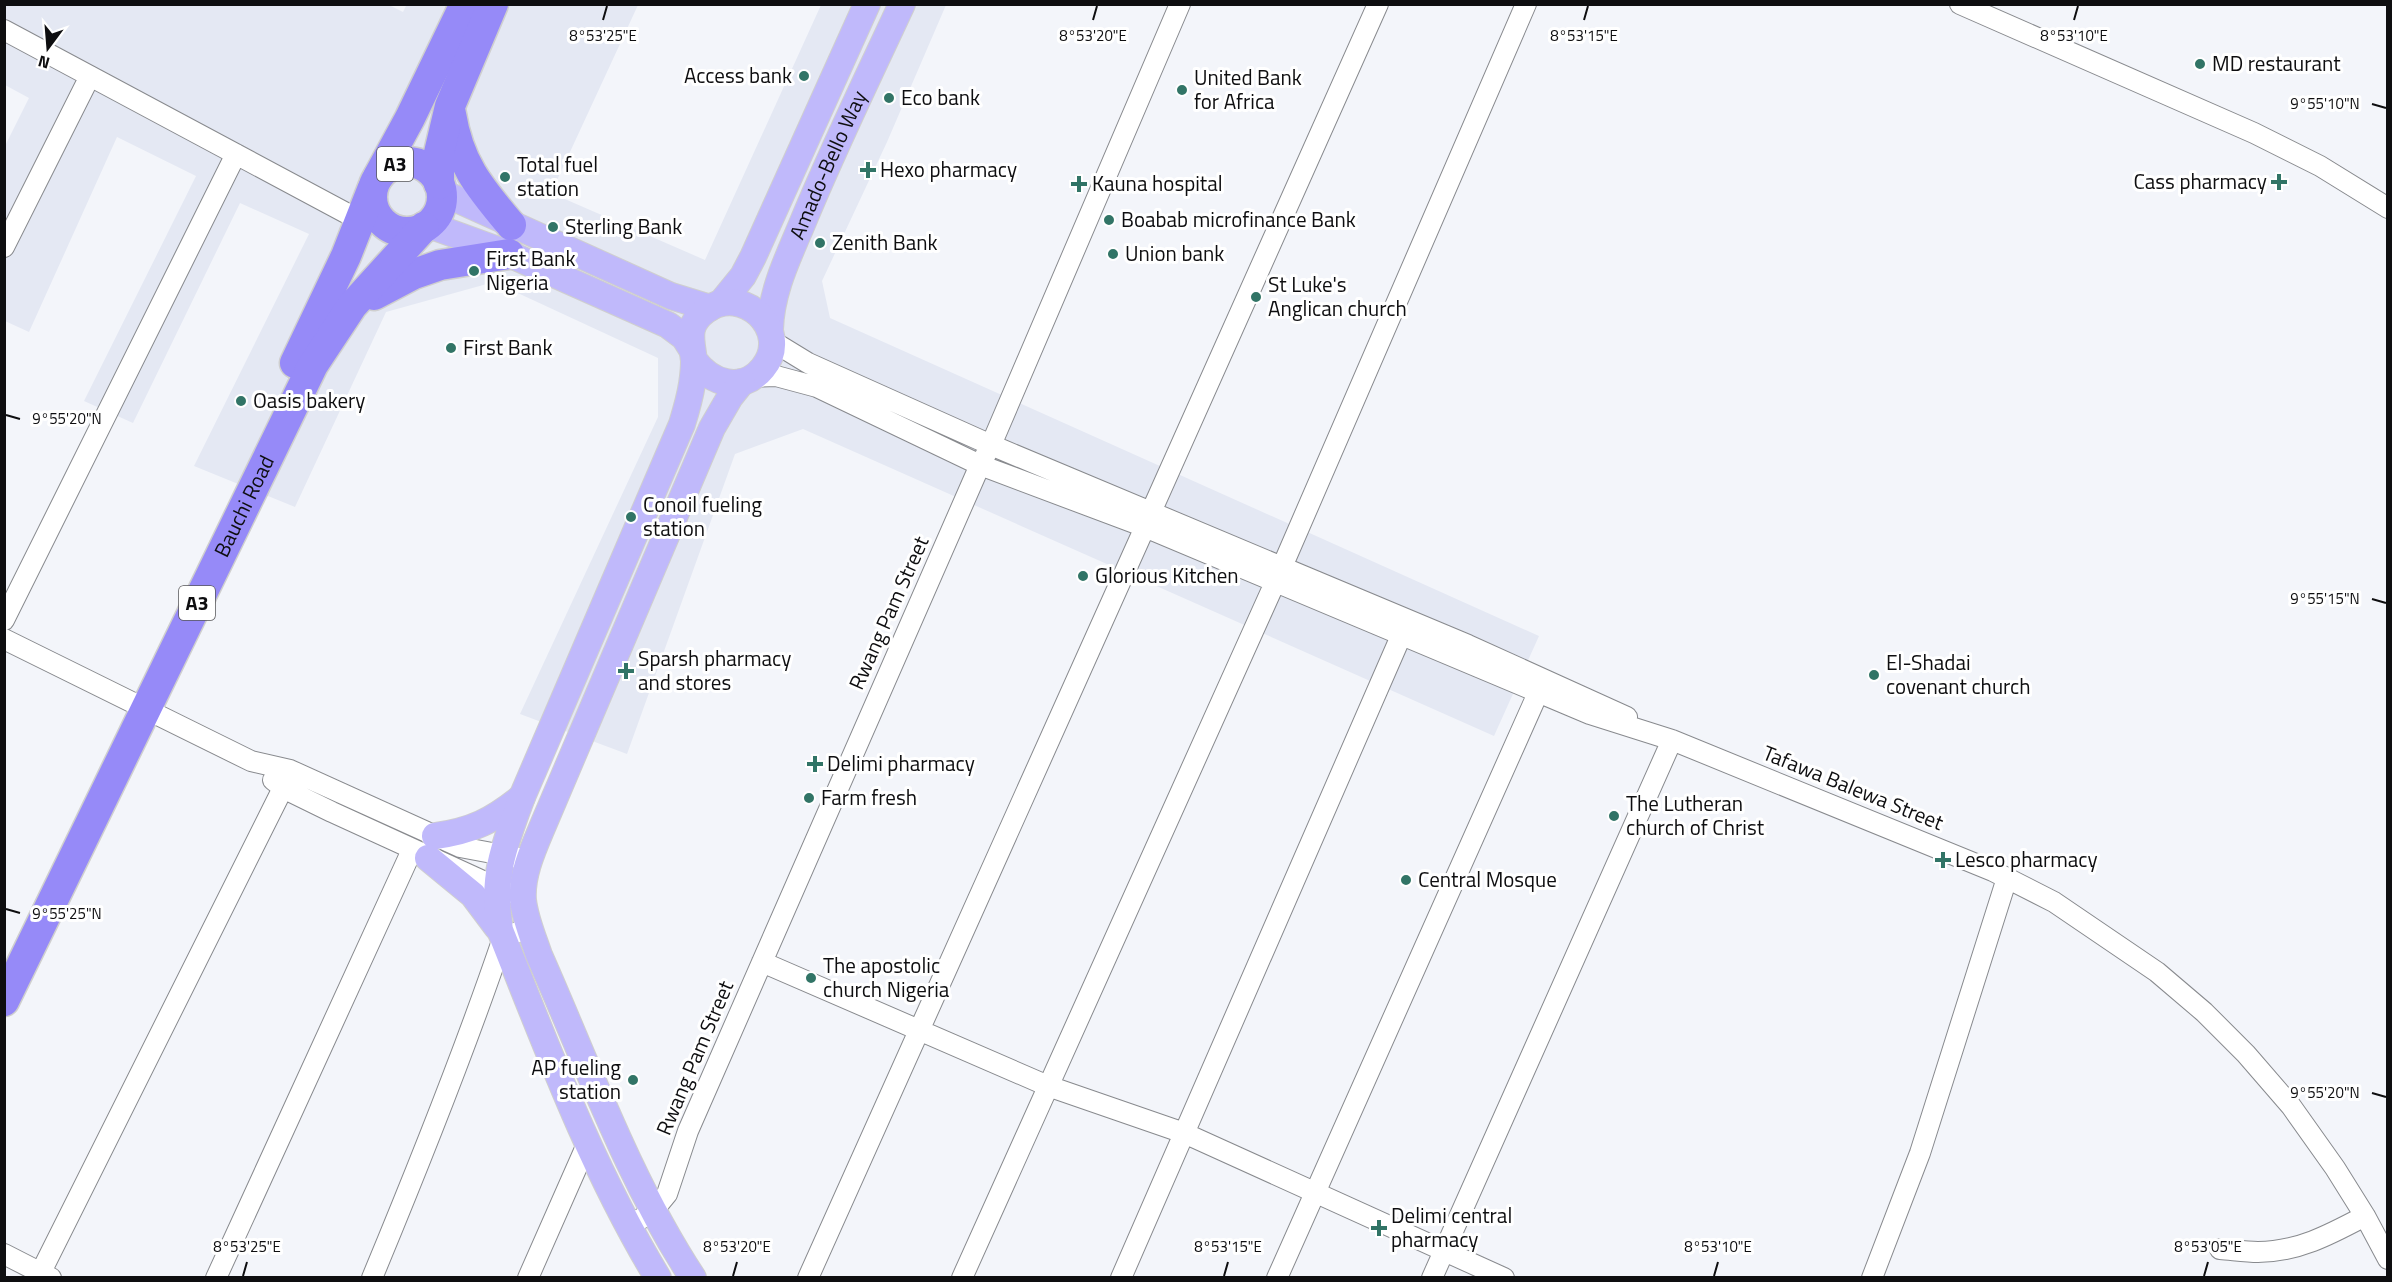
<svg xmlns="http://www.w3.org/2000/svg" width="2392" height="1282" viewBox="0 0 2392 1282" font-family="'Titillium Web',sans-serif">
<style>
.built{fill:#e4e8f3}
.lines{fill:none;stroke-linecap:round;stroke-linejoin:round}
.minor-casing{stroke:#888a8e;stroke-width:22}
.major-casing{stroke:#cfcfcf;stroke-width:28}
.highway-casing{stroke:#cfcfcf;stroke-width:33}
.minor{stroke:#fff;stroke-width:20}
.major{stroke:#c0b9fb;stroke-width:26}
.highway{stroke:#968af8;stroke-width:30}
.ticks{fill:none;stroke:#0e0e10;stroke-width:2}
.poi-dot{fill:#317466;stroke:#fff;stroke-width:2}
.labels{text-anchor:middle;stroke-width:6;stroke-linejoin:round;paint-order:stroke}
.shield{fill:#fff;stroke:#565658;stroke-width:1.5}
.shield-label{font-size:20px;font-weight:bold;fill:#0e0e10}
.poi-label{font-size:21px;fill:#0e0e10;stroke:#fff;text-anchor:start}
.street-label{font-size:21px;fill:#0e0e10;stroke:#fff}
.ticks-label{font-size:15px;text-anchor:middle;fill:#0e0e10;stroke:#fff;stroke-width:6;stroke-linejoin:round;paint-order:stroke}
</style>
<rect width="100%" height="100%" fill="#f3f5fa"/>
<path class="built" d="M 387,4 L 403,12 L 407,4 L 638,5 L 551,193 L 705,260 L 821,5 L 946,5 L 887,142 L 822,281 L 830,318 L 1539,636 L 1494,736 L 803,429 L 735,454 L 627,754 L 520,714 L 658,417 L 658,358 L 494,282 L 386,312 L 295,507 L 194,466 L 309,234 L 240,203 L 133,423 L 84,401 L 196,176 L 117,137 L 29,332 L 5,321 L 4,148 L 29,98 L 5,85 L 5,5 Z"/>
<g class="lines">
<defs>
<path id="minor" d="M 1960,4 L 2254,133 L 2320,166 L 2388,208
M 4,30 L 361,221
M 4,247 L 90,76
M 772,341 L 808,363 L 991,445 L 1468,645 L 1627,717
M 753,377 L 776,376 L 817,387 L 980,465 L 1145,527 L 1590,714 L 1672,740 L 1993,871 L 2054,902 L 2157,972 L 2204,1012 L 2246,1054 L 2291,1106 L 2335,1168 L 2365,1216 L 2388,1259
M 1151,512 L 1378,4
M 4,620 L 236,154
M 4,639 L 251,761 L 290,770 L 460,847 L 529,860
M 273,780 L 283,788 L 332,812 L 509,893
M 762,962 L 1048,1086 L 1184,1133 L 1504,1278
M 628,1227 L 653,1211 L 667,1194 L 688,1131 L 980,465 L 991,445 L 1180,4
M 2220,1249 C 2233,1250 2246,1252 2258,1252 C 2298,1252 2331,1234 2365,1216
M 4,1254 L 51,1278
M 38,1278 L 283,788 L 290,770
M 216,1278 L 412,850
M 372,1278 C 419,1165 464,1053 503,938 L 530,927
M 528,1278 L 588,1142
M 808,1278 L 1145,527
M 962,1278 L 1282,567 L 1526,4
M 1121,1278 L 1401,636
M 1277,1278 L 1538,693
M 1432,1278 L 1672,740
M 1872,1278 L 1920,1153 L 2007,878"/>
<g id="major">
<path d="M 441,192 L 671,296 L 710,308"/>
<path d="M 429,225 L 509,254 L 668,325 L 684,337 L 691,348"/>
<path d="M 721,303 L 743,276 L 753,257 L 867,4"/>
<path id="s1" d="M 770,330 C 771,289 790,254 805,217 C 835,145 869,75 902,4"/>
<path d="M 435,836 C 472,831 492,821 522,797"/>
<path d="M 428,858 L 473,895 L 497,927"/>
<path d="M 658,1278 C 592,1169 547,1048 500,930 C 491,879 504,845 522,797 L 682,424 C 686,411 690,397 692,384 C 693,377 694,368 694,361 C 692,341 685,326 705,311 C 742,282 793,331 763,368 C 742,394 711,383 694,360"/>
<path d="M 693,1278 C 628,1179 587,1063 539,955 C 533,937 525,919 523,900 C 521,874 534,847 544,823 L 712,428 L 730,397 L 742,382"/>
</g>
<g id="highway">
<path d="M 451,114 C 459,164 480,188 511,225"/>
<circle cx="407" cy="197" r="35"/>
<path d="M 378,177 L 410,118 L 465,4"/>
<path d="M 439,184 L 439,153 L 450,106 L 493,4"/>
<path d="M 374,295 L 414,274 L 440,265 L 509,254"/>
<path d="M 295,363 L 346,256 L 372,190"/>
<path id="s2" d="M 4,1001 L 313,365 L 352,306 L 424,227"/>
</g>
</defs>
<use href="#minor" class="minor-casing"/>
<use href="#major" class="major-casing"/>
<use href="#highway" class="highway-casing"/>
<use href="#minor" class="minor"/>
<use href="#major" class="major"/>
<use href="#highway" class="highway"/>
</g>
<path class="ticks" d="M 603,20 L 607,6M 1093,20 L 1097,6M 1584,20 L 1588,6M 2074,20 L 2078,6M 2372,104 L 2386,108M 6,415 L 20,419M 2372,599 L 2386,603M 6,909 L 20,913M 2372,1093 L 2386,1097M 243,1276 L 247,1262M 733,1276 L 737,1262M 1224,1276 L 1228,1262M 1714,1276 L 1718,1262M 2204,1276 L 2208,1262"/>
<g class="poi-dot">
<circle cx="2200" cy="64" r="6"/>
<circle cx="804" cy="76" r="6"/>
<circle cx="1182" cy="90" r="6"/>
<circle cx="889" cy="98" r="6"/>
<path d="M865 161h6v6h6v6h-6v6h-6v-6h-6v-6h6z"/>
<circle cx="505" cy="177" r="6"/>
<path d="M2276 173h6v6h6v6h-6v6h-6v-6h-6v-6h6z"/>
<path d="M1076 175h6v6h6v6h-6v6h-6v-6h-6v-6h6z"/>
<circle cx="1109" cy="220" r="6"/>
<circle cx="553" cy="227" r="6"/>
<circle cx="820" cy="243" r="6"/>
<circle cx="1113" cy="254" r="6"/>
<circle cx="474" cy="271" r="6"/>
<circle cx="1256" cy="297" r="6"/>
<circle cx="451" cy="348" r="6"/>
<circle cx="241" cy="401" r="6"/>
<circle cx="631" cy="517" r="6"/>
<circle cx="1083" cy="576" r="6"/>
<path d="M623 662h6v6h6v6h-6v6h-6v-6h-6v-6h6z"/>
<circle cx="1874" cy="675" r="6"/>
<path d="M812 755h6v6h6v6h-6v6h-6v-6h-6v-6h6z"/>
<circle cx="809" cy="798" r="6"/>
<circle cx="1614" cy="816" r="6"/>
<path d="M1940 851h6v6h6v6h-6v6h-6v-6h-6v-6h6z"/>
<circle cx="1406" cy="880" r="6"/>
<circle cx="811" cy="978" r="6"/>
<circle cx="633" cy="1080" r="6"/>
<path d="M1376 1219h6v6h6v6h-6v6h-6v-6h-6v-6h6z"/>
</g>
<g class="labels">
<g class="shield">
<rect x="377" y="147" width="36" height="34" rx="4.5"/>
<rect x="179" y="586" width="36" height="34" rx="4.5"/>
</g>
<g class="shield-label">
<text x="395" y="171">A3</text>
<text x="197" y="610">A3</text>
</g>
<g class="poi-label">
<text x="2212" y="71">MD restaurant</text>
<text x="792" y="83" text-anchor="end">Access bank</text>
<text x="1194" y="85">United Bank<tspan x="1194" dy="24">for Africa</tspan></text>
<text x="901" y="105">Eco bank</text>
<text x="517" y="172">Total fuel<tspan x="517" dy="24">station</tspan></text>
<text x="880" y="177">Hexo pharmacy</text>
<text x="2267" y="189" text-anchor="end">Cass pharmacy</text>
<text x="1092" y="191">Kauna hospital</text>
<text x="1121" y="227">Boabab microfinance Bank</text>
<text x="565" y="234">Sterling Bank</text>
<text x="832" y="250">Zenith Bank</text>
<text x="1125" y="261">Union bank</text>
<text x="486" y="266">First Bank<tspan x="486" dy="24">Nigeria</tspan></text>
<text x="1268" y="292">St Luke's<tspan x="1268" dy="24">Anglican church</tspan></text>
<text x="463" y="355">First Bank</text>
<text x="253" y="408">Oasis bakery</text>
<text x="643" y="512">Conoil fueling<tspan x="643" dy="24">station</tspan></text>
<text x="1095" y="583">Glorious Kitchen</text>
<text x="638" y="666">Sparsh pharmacy<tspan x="638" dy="24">and stores</tspan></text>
<text x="1886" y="670">El-Shadai<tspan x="1886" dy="24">covenant church</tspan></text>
<text x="827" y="771">Delimi pharmacy</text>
<text x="821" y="805">Farm fresh</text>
<text x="1626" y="811">The Lutheran<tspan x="1626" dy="24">church of Christ</tspan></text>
<text x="1955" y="867">Lesco pharmacy</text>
<text x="1418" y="887">Central Mosque</text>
<text x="823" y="973">The apostolic<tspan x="823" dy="24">church Nigeria</tspan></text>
<text x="621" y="1075" text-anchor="end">AP fueling<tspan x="621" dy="24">station</tspan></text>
<text x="1391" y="1223">Delimi central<tspan x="1391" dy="24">pharmacy</tspan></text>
</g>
<g class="street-label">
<text dy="7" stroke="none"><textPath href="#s1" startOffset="176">Amado-Bello Way</textPath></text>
<text dy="7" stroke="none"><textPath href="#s2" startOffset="550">Bauchi Road</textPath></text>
<text transform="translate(889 613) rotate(-66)" y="7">Rwang Pam Street</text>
<text transform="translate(1853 788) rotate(22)" y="7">Tafawa Balewa Street</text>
<text transform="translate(695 1058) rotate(-67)" y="7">Rwang Pam Street</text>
</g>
</g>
<g class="ticks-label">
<text x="603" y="41">8°53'25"E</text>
<text x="1093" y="41">8°53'20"E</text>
<text x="1584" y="41">8°53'15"E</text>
<text x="2074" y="41">8°53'10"E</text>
<text x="2325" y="109">9°55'10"N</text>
<text x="67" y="424">9°55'20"N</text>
<text x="2325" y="604">9°55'15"N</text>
<text x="67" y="919">9°55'25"N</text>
<text x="2325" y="1098">9°55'20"N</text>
<text x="247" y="1252">8°53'25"E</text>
<text x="737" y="1252">8°53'20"E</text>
<text x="1228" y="1252">8°53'15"E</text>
<text x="1718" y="1252">8°53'10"E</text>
<text x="2208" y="1252">8°53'05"E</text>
</g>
<rect width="2392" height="1282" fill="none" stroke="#0e0e10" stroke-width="12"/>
<g transform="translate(48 48) rotate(196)" stroke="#ffffff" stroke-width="4.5" paint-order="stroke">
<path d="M0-4.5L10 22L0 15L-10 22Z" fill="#0e0e10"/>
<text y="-9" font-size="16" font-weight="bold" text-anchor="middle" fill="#0e0e10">N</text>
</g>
</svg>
